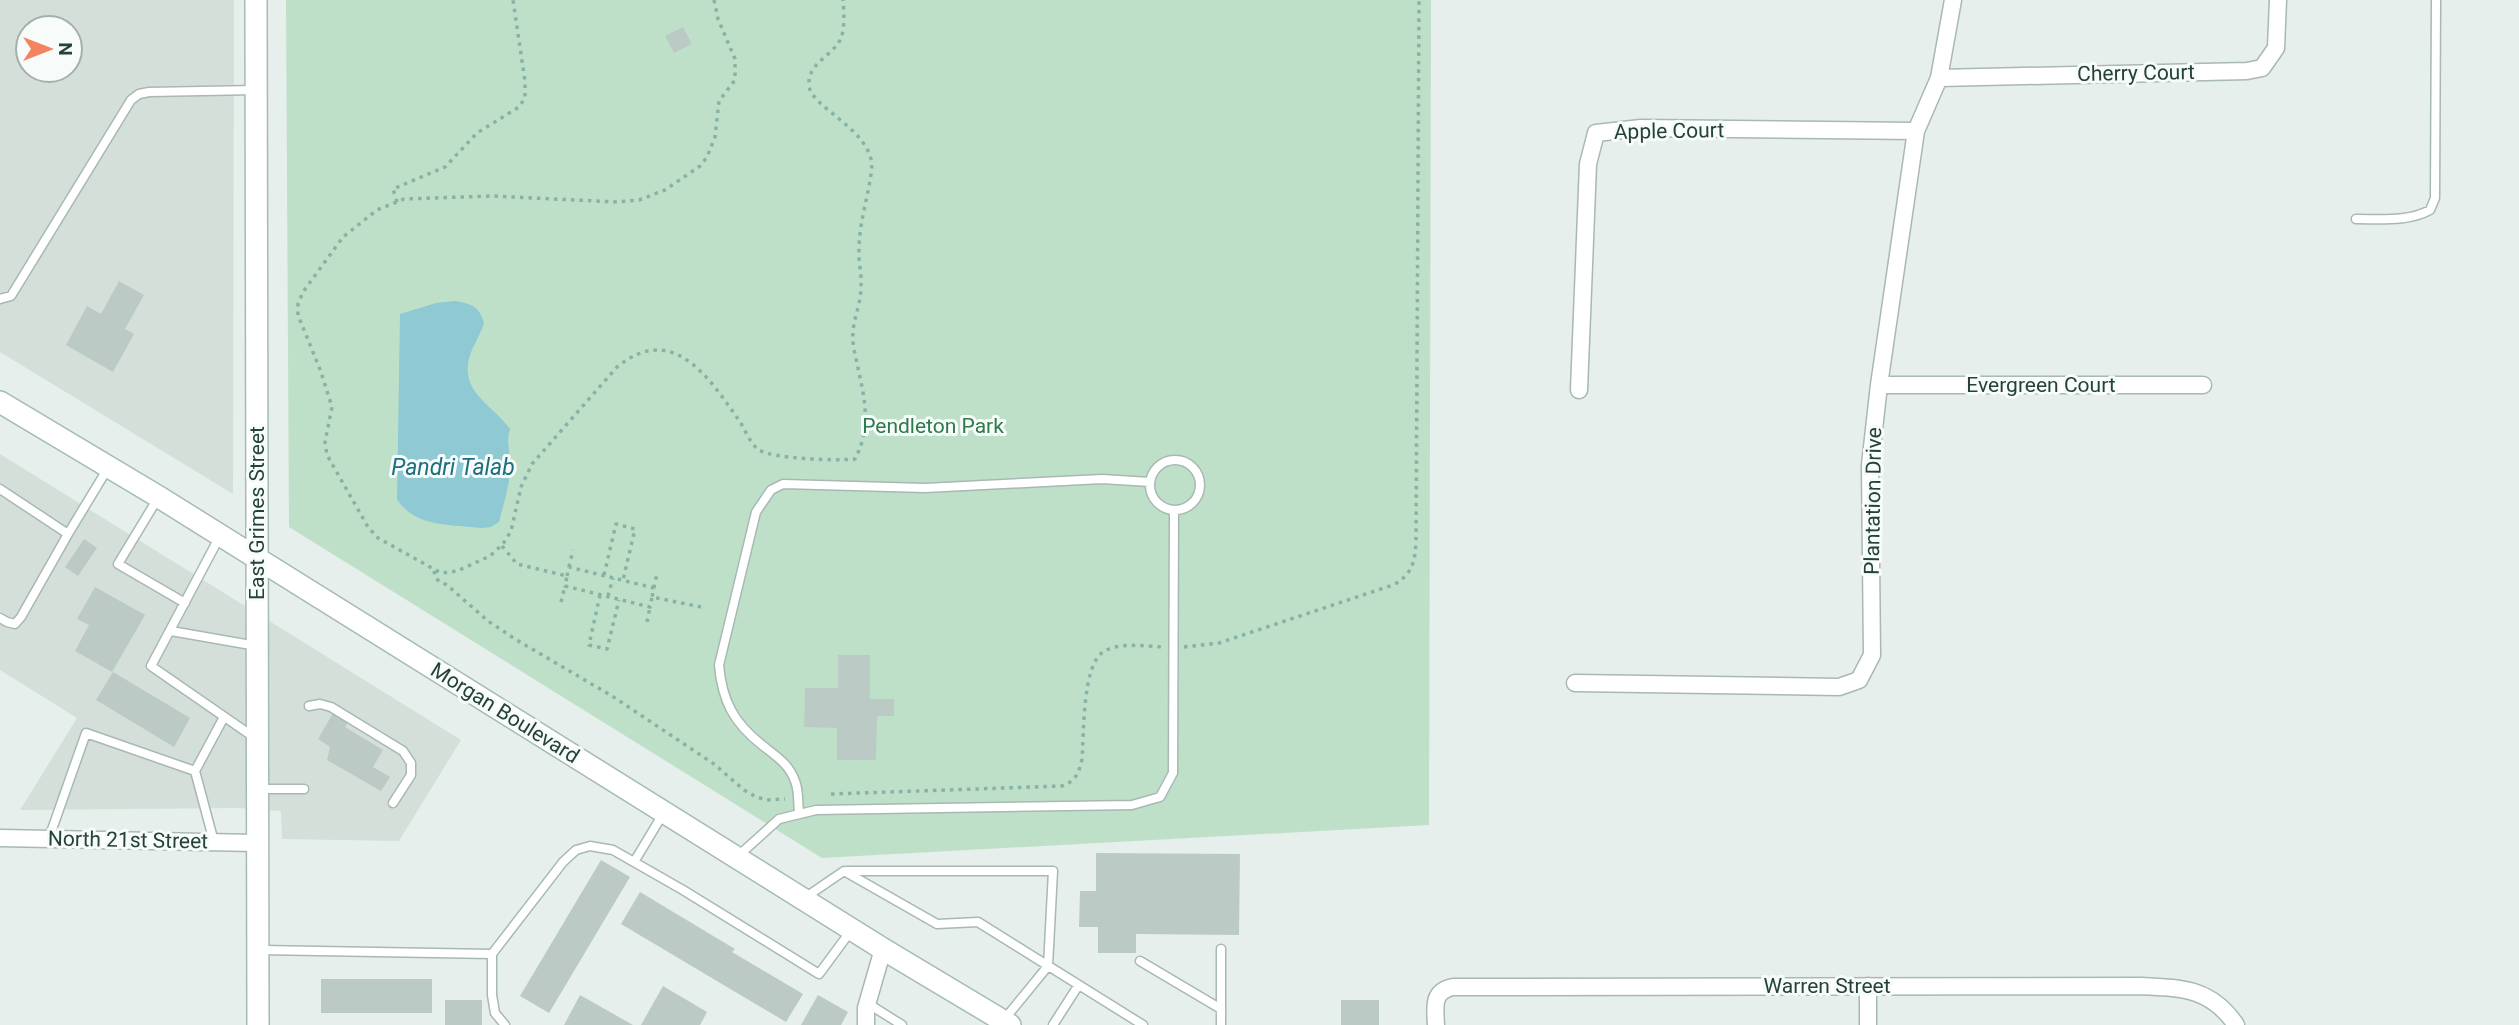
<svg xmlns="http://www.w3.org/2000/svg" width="2519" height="1025" viewBox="0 0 2519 1025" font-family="Roboto,sans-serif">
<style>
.built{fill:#d4dfda;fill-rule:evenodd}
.green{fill:#bfe0c8}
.water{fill:#8ec9d4}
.building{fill:#bbcac4}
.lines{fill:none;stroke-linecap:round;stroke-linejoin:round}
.lane-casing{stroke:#a8b8b2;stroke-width:11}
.street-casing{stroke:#a8b8b2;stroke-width:19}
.secondary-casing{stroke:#a4bbb3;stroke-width:24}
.path{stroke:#86b3a5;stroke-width:3.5;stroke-dasharray:3.5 5;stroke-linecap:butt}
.lane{stroke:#fff;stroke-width:8}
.street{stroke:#fff;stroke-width:16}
.secondary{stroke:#fff;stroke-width:21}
.labels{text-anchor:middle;stroke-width:6;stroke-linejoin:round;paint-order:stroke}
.street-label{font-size:21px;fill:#24423a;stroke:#f7fbf9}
.park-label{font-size:21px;fill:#2d7a4b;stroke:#f7fbf9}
.water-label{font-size:23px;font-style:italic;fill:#1c6f80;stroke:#f7fbf9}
</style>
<rect width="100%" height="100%" fill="#e6efeb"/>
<path class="built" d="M 0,0 L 234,0 L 233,494 L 0,352 ZM 28,28 L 70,28 L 70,70 L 28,70 Z
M 0,454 L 461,740 L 399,841 L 282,839 L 281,811 L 237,808 L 20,810 L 77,718 L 0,670 Z"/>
<path class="green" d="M 286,0 L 1431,0 L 1429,825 L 822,858 L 289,527 Z"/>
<path class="water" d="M 455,301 C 472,304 479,306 484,323 C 480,337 469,350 468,365 C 464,394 496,408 510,429 C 506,443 510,448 510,462 C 511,481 504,503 499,522 L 491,527 L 481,528 C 451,524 415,528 397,499 L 400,314 L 436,303 Z"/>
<path class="building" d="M 683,27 L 692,44 L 674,53 L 665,36 Z
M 119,281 L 144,295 L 125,329 L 134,334 L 113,372 L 66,345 L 87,306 L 101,314 Z
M 84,539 L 97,548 L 78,576 L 65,567 Z
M 95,587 L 145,615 L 112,672 L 75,651 L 89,625 L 77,619 Z
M 838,655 L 870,655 L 870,699 L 894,699 L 894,716 L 877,716 L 876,760 L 837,760 L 837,728 L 804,727 L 805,688 L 838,688 Z
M 113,672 L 190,718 L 174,747 L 96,700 Z
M 333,713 L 348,722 L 345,727 L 383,750 L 373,767 L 390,777 L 381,791 L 327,760 L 330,747 L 318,739 Z
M 1096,853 L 1240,854 L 1239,935 L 1136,934 L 1136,953 L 1098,953 L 1098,927 L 1079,927 L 1080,891 L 1096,891 Z
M 601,860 L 630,877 L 549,1013 L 520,996 Z
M 640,892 L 735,949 L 732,952 L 803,994 L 786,1022 L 621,924 Z
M 321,979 L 432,979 L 432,1013 L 321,1013 Z
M 663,986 L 707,1012 L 700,1025 L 641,1025 Z
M 580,995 L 633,1025 L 564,1025 Z
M 818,995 L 848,1012 L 841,1025 L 801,1025 Z
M 445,1000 L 482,1000 L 482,1025 L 445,1025 Z
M 1341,1000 L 1379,1000 L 1379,1025 L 1341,1025 Z"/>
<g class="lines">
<defs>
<path id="lane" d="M 2356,219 C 2381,219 2408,222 2430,210 L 2435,198 L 2436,0
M 0,299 L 11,296 L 131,100 L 139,94 L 149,92 L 255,90
M1150 485a25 25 0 1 1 50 0a25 25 0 1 1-50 0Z
M 0,489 L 68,534 L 21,617 L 15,624 L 7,622 L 0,618
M 158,498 L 118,564 L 185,603
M 68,534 L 108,468
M 220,536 L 151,666 L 255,738
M 171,631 L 257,646
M 309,706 L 320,704 L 331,707 L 403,751 L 411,763 L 411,775 L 393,803
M 195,771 L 224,717
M 258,789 L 304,789
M 799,814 C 798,804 799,790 795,781 C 789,764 776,756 762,745 C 734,723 722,701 719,665 L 756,512 L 771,490 L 783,484 L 925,488 L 1102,479 L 1150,482
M 49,838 L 86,733 L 195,771 L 214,842
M 738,856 L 779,819 L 816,810 L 1132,805 L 1160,797 L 1173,773 L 1174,510
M 634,862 L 663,814
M 847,871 L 1053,871 L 1048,966 L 1003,1021
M 806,897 L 844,871 L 937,924 L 978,922 L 1143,1025
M 1221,949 L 1221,1025
M 261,950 L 492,954
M 1140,961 L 1221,1009
M 867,1003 L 902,1025
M 505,1025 L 495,1013 L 492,995 L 492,954 L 563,862 L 576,850 L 590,846 L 613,850 L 683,890 L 819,974 L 850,932
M 1053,1025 L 1078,986"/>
<path id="street" d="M 1939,78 L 2247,71 L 2262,68 L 2276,48 L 2278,0
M 1879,385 L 2203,385
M 1579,390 L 1588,164 L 1596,133 L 1641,128 L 1916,131
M 1575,683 L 1839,687 L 1859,680 L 1872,655 L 1870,465 L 1879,385 L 1916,131 L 1939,78 L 1953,0
M 0,838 L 257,843
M 1868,986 L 1868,1025
M 866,1025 L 866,1008 L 883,949
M 1436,1025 C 1435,1007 1432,991 1453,987 L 2141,986 C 2182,988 2211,988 2236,1025"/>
<path id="secondary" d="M 256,0 L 258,1025
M 0,402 L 159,497 L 883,949 L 1010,1025"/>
</defs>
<use href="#lane" class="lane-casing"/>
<use href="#street" class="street-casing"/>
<use href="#secondary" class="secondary-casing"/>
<path class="path" d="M 714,0 L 718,19 L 735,59 L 735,80 L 719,101 L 715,137 L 707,157 L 700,166 L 665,190 L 639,200 L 617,202 L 492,196 L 404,199 L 377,210 L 343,237 L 303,292 L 298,304 L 298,315 L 321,372 L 332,407 L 325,442 L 327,455 L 368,527 L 378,538 L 441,573 L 457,571 L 490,556 L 503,544 L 511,531 L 521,487 L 532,464 L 617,367 C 672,322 708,376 738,419 C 745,428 749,443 759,450 C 775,459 836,461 855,459 C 875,421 861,387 854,349 C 849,323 861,310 861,286 C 862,274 858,261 859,249 C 859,220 870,193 872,164 C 867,127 812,108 809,86 C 807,62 833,57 841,38 C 845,28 844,10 843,0
M 397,202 L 393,189 L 445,167 L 477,133 L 519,107 L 525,98 L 525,81 L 513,0
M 502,546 L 517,564 L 567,576 L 565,586 L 650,607 L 652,597 L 701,607
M 569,567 L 573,550
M 434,571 L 436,579 L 447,585 L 488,621 L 515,639 L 612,696 L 714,764 L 744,790 L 756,797 L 767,800 L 785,799
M 604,575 L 616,524 L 635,529 L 623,580
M 567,576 L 569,567 L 654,588 L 652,597
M 654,588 L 657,573
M 600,595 L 589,645 L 607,649 L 619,600
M 608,596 L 613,578
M 561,602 L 565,586
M 647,622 L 650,607
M 1184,647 L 1219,643 L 1393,585 C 1412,575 1415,562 1416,542 L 1419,0
M 831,794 L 1062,786 C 1076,781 1079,773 1082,759 C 1084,735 1082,666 1103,652 C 1118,642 1145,646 1163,647"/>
<use href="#lane" class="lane"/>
<use href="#street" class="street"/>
<use href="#secondary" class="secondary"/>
</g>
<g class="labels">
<g class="street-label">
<text transform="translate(2136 73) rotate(-1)" y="7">Cherry Court</text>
<text transform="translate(1669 131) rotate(-1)" y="7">Apple Court</text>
<text x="2041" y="392">Evergreen Court</text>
<text transform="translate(1873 501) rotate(-89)" y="7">Plantation Drive</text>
<text transform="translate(257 513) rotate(-90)" y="7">East Grimes Street</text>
<text transform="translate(505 713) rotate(32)" y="7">Morgan Boulevard</text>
<text transform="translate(128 840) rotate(1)" y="7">North 21st Street</text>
<text x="1827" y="993">Warren Street</text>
</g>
<g class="park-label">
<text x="933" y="433">Pendleton Park</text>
</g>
<g class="water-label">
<text x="453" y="475">Pandri Talab</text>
</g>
</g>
<g transform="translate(49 49) rotate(90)"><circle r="33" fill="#f7fbf9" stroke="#a3b1ad" stroke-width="2"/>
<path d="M0-5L12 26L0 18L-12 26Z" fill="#f4845f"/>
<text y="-10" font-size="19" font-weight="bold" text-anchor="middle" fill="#24423a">N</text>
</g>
</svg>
